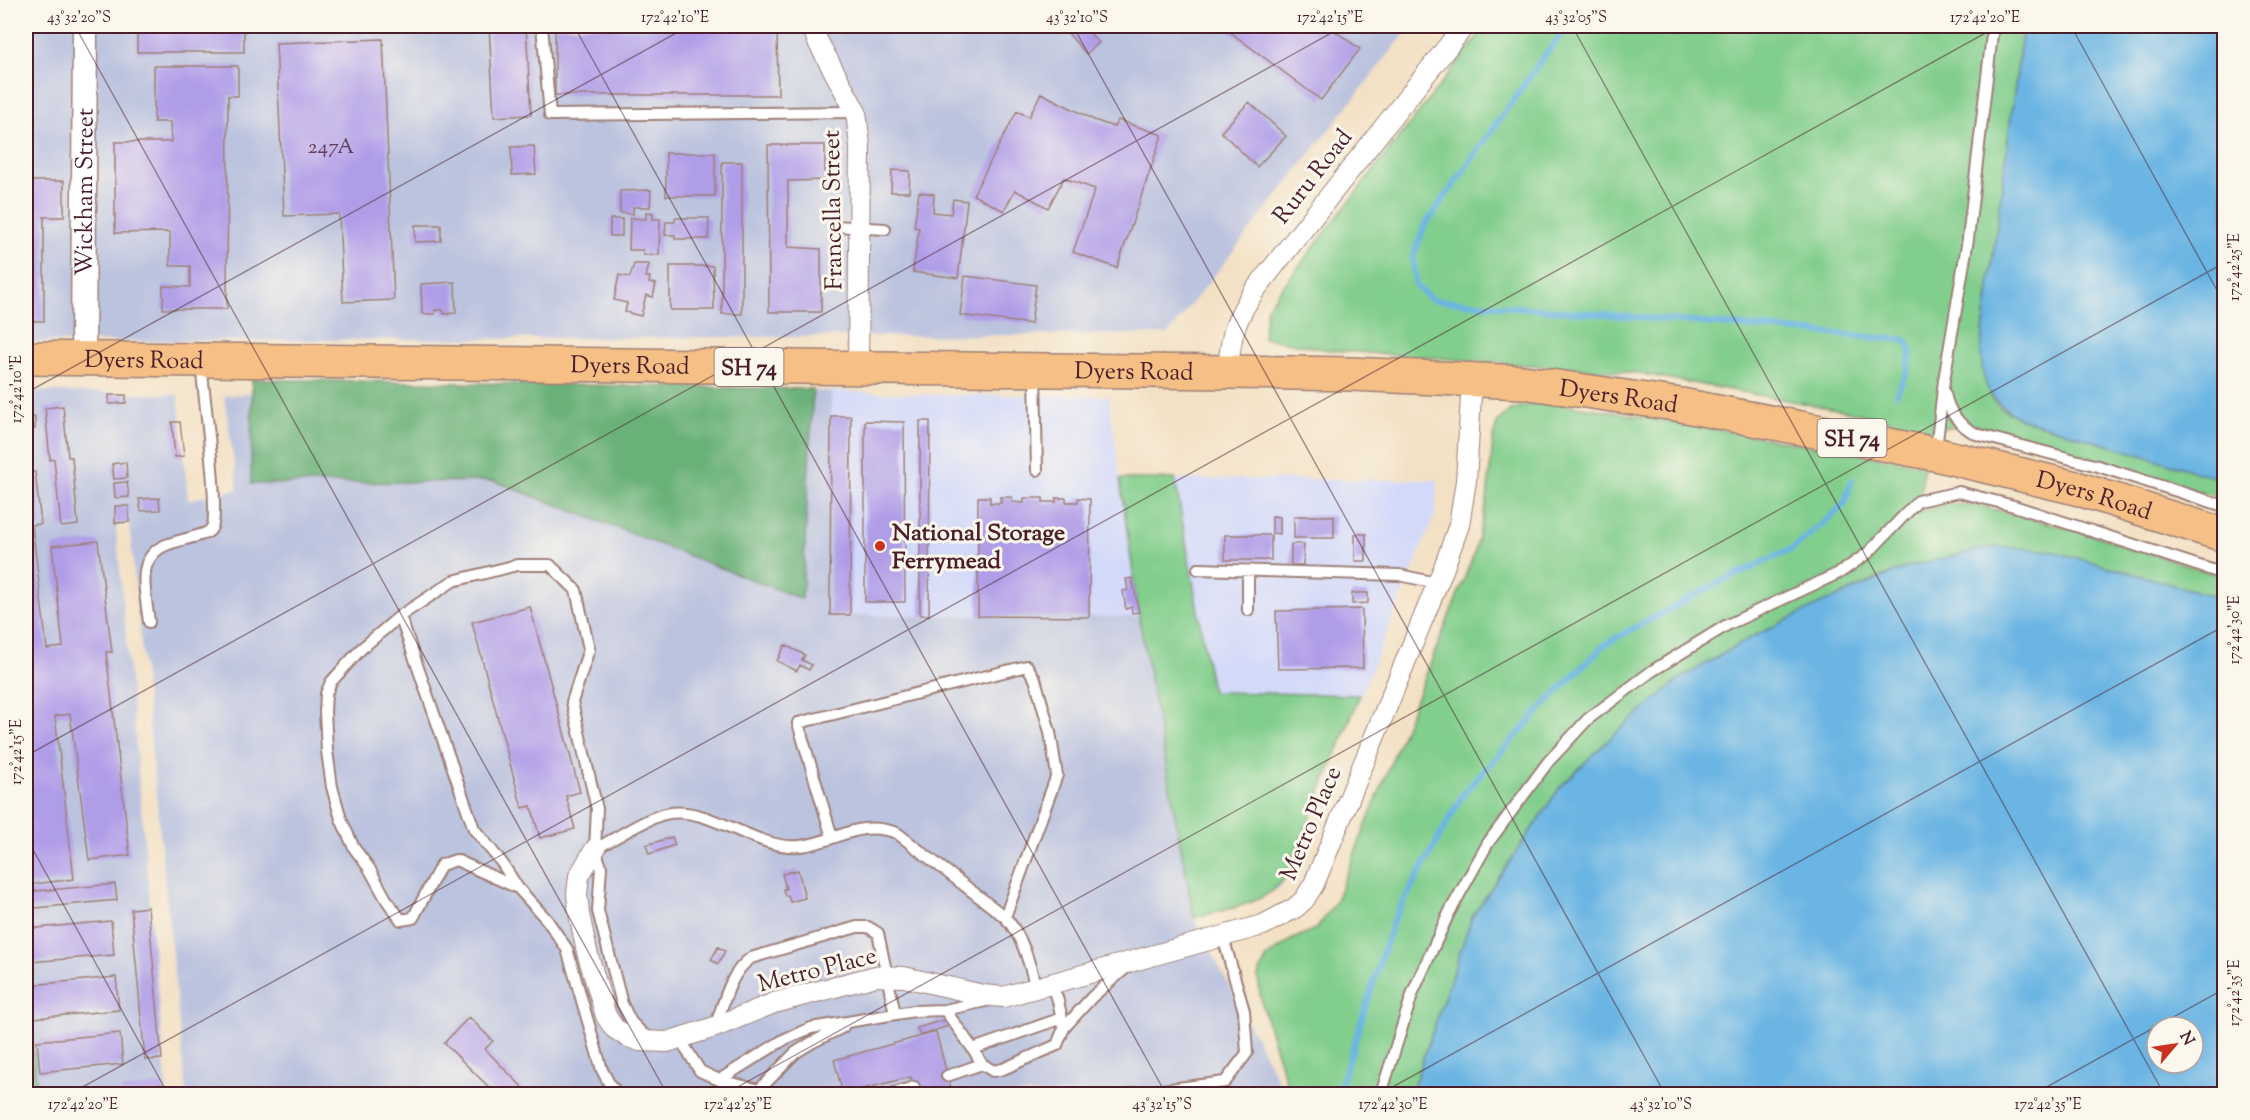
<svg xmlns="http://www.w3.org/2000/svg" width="2250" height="1120" viewBox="0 0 2250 1120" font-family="'Sorts Mill Goudy',serif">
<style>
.built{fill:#d3d9f9}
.industrial{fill:#bcc3de}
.green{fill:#82ce8c;stroke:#66765c;stroke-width:1.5}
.forest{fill:#69b178;stroke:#5a6852;stroke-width:1.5}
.water{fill:#6ab5e3;stroke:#5a6a87;stroke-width:1.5;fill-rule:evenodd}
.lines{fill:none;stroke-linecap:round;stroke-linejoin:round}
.stream{stroke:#6ab5e3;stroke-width:6}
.building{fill:#b09de8}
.service-casing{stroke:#9e8078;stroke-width:14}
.minor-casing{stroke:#9e8078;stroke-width:22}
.tertiary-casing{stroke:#9e8078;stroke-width:27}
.trunk-casing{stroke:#9e8078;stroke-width:36}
.service{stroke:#fff;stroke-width:10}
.minor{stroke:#fff;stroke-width:20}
.tertiary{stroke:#fff;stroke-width:24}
.trunk{stroke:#f5bf86;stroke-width:33}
.ticks{fill:none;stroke:#4a1f2b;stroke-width:1.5;stroke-opacity:0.45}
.poi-dot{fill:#c8321e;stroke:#fbf7ec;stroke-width:2}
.labels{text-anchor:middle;stroke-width:6;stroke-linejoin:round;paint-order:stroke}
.number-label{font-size:21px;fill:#643e5a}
.shield{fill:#fbf7ec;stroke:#7f6065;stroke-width:1.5}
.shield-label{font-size:22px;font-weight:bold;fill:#4a1f2b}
.street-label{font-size:24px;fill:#4a1f2b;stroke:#fbf7ec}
.poi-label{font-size:24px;font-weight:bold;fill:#4a1f2b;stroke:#fbf7ec;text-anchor:start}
.neatline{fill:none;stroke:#4a1f2b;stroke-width:2}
.ticks-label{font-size:15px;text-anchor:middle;fill:#4a1f2b}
</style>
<rect width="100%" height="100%" fill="#fbf7ec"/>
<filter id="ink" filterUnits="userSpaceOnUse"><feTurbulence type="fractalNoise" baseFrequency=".0167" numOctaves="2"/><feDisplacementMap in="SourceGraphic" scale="12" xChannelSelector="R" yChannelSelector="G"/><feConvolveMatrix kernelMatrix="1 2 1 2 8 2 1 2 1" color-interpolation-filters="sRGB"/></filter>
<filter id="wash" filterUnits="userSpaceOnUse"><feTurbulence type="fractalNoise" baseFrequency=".008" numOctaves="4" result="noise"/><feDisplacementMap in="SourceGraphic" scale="24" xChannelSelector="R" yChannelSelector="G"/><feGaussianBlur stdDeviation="1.35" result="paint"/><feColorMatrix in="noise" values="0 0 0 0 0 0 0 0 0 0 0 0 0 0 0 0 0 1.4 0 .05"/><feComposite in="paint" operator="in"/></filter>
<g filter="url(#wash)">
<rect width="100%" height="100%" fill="#f3e1c5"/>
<path class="built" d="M 831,391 L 930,395 L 1109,396 L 1120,479 L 1438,480 L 1435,515 L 1286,877 L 1279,888 L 1254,901 L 1139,617 L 830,615 Z"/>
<path class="industrial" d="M 26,26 L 1411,26 L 1168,334 L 26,342 Z
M 287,389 L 831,391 L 830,615 L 1139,617 L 1194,918 L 1285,1094 L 186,1094 L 129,523 L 116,526 L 167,1094 L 38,1094 L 26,966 L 26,470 L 34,469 L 35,391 L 178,395 L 188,500 L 238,489 L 224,396 Z"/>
<path class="green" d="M 1486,26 L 2023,26 L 1981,348 L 1992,399 L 2001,408 L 2019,418 L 2224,480 L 2224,499 L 1970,424 L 1930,430 L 1847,411 L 1637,373 L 1329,350 L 1263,338 L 1267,307 Z
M 1531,404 L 1561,404 L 1614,412 L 1924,465 L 1918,512 L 1949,504 L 1976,505 L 2084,532 L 2224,577 L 2224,599 L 2059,553 L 1992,547 L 1910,566 L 1878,578 L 1752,637 L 1681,678 L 1619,730 L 1561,786 L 1472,917 L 1411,1094 L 1290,1094 L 1269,1028 L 1260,995 L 1258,976 L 1267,957 L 1291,940 L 1317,928 L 1335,903 L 1474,554 L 1487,500 L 1493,440 L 1497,423 L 1510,410 Z
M 1120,479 L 1175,479 L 1212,692 L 1360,695 L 1286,877 C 1266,905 1226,909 1194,918 L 1139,617 Z
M 26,966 L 37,1092 L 26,1093 Z"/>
<path class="forest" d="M 252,379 L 813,389 L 802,599 L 494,481 L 251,484 Z"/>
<path class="water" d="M 2023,26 L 2224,26 L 2224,480 L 2019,418 C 1986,398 1983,386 1981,348 Z
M 1992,547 L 2036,549 L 2059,553 L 2224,599 L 2224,1094 L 1411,1094 L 1472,917 L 1561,786 L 1619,730 L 1681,678 L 1752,637 L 1820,604 L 1910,566 ZM 2157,1027 L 2193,1027 L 2193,1063 L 2157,1063 Z"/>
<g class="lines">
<path class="stream" d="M 1568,26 L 1542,59 L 1424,227 L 1413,257 L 1416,286 L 1432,300 L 1905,340 L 1911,349 L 1908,370 L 1896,394
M 1338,1094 L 1393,921 L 1463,794 L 1547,702 L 1605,644 L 1712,586 L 1794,548 L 1844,505 L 1852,480"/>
</g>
<g id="blocks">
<path class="building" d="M 137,26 L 244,26 L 244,52 L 137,52 Z
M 489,26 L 526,26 L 531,115 L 494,117 Z
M 555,26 L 620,26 L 620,29 L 716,29 L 716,26 L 766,26 L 766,30 L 777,29 L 778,95 L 555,95 Z
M 1062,26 L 1083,26 L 1099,43 L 1086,54 Z
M 1222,26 L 1328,26 L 1360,49 L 1321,100 Z
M 383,39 L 394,300 L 343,302 L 339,214 L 284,216 L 276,43 Z
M 154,66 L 238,66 L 238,96 L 228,96 L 227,309 L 163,309 L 163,286 L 190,287 L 190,266 L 170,266 L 170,232 L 115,233 L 115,142 L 171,142 L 170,122 L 154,122 Z
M 1041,93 L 1094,120 L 1114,127 L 1118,120 L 1162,135 L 1117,268 L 1073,252 L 1095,189 L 1064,178 L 1048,208 L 1015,190 L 1004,211 L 973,195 L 1017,111 L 1029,117 Z
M 1249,102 L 1286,136 L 1257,167 L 1221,132 Z
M 768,145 L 825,145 L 825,180 L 788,181 L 788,247 L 821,249 L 821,312 L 769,312 Z
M 534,146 L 536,174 L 512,175 L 511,147 Z
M 666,153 L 715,153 L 715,196 L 666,196 Z
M 722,162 L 742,162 L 742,314 L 722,314 Z
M 892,170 L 910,171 L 909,192 L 891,192 Z
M 26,181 L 64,181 L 64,217 L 44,217 L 44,321 L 26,321 Z
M 651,190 L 650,207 L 633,207 L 633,214 L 620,213 L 620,191 Z
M 919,192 L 934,194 L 933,212 L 951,214 L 953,199 L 967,201 L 958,278 L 913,272 L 919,228 L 914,227 Z
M 646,212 L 653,213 L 653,219 L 660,219 L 659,255 L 643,255 L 643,250 L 629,250 L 630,218 L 646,219 Z
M 675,218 L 709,218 L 708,239 L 675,239 L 675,235 L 665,235 L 666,222 L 675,222 Z
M 610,219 L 622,219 L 622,236 L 610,236 Z
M 415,225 L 441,225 L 441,241 L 415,242 Z
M 634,264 L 649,264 L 646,277 L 650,277 L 649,283 L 656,284 L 653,297 L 646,295 L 641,316 L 625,312 L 627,303 L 614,300 L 619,275 L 630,277 Z
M 670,266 L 713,266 L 714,310 L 670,310 Z
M 965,276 L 1036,285 L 1031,324 L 960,315 Z
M 455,282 L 456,313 L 444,314 L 443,310 L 435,310 L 435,314 L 422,314 L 421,284 Z
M 109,395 L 126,395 L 126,403 L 109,404 Z
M 63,406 L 68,457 L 72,457 L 78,525 L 61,527 L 54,459 L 50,460 L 45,408 Z
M 831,416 L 851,416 L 850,615 L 830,615 Z
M 26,417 L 35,417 L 35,429 L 26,430 Z
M 865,421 L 904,422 L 905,602 L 865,602 Z
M 920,421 L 930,421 L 929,615 L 920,615 Z
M 172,422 L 180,422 L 184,456 L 175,457 Z
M 26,437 L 32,437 L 32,453 L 26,453 Z
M 126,462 L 127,478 L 114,479 L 112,464 Z
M 26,472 L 35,472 L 41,524 L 32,525 L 47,649 L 63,647 L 52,546 L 98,541 L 112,652 L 106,652 L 130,855 L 89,860 L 70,714 L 55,716 L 74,879 L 26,885 Z
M 127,482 L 129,497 L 115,498 L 114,483 Z
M 978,497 L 990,497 L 990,503 L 1001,503 L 1000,497 L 1012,497 L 1012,502 L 1024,503 L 1024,498 L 1043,498 L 1043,502 L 1056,502 L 1056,498 L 1066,498 L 1066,502 L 1078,502 L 1078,498 L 1090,499 L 1089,617 L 978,616 Z
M 159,498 L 160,510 L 141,511 L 139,499 Z
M 115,506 L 129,506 L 129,522 L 115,523 Z
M 1272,516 L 1280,517 L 1280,534 L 1272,533 Z
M 1294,516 L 1334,516 L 1334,538 L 1294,538 Z
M 1355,534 L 1366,534 L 1366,561 L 1355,561 Z
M 1225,535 L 1271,535 L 1271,560 L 1225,560 Z
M 1291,544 L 1304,544 L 1303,565 L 1291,565 Z
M 1132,578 L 1139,612 L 1132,613 L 1131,607 L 1126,609 L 1123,591 L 1128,590 L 1126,579 Z
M 1352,593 L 1368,593 L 1368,603 L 1352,604 Z
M 530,607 L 580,792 L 566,796 L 575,829 L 540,838 L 531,806 L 522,808 L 472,622 Z
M 1362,609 L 1363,668 L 1278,669 L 1276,611 Z
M 785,645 L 805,655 L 802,660 L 812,665 L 809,670 L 800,665 L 797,671 L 777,661 Z
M 672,837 L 675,845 L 649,854 L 646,845 Z
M 798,870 L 805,898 L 790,902 L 788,895 L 785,896 L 783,889 L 786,889 L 782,874 Z
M 115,884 L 117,900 L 26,909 L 26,892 Z
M 148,907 L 162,1059 L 145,1060 L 131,909 Z
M 111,921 L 114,955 L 30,962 L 27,929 Z
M 718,947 L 725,951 L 718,964 L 711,960 Z
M 116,977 L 119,1010 L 34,1018 L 31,985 Z
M 469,1017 L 493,1041 L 485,1049 L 528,1093 L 527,1094 L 496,1094 L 444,1043 Z
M 950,1018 L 952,1025 L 920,1035 L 917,1028 Z
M 936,1032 L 952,1093 L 916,1094 L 911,1077 L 843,1094 L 834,1060 Z
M 120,1033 L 123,1064 L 40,1072 L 37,1041 Z
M 162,1084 L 164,1094 L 121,1094 L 120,1090 Z"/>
</g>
</g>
<g filter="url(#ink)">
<use href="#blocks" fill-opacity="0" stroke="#9e8078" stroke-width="1.5"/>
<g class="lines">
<defs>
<path id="service" d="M 542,26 L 550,115 L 856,112
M 835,226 L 885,229
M 1035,374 L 1037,470
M 1945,394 C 1949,413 1959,425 1976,434 L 2098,466 L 2224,506
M 1936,450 L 1944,380 L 1968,239 L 1993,26
M 1198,569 L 1399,575 L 1437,583
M 1248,610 L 1248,571
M 400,616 L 474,829 L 502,863 L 518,888 L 547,920 L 567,949 L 602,1070 L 610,1085 L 618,1094
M 149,622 C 146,594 134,558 166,545 C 176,541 187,539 197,536 C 203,534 210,533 212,527 C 220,512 203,388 201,363
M 832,837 L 798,723 L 1027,666 L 1035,679 L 1050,732 L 1057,775 L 1005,917
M 595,849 C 615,839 644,819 665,814 C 706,803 757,851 800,846 C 838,842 856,819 897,833 L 1005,917 C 1023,937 1029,962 1036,988
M 518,888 L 456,860 L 441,865 L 413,918 L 401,920 L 386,899 L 369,868 L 354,848 L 341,819 L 332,787 L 327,751 L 325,712 L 326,694 L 331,682 L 361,649 L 400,616 L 453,581 L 517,565 L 550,565 L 576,590 L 589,649 L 572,702 L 597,809 L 595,849 L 601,867 L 598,911 L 622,1004 L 631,1022 L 643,1034 L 651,1038
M 1049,985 L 1057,997 L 1063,1023
M 945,1010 L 973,1049 L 982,1064 L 993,1071 L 1003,1069 L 1057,1045 L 1064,1028 L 1092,997 L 1127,967
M 715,1027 C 724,1003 730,972 751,958 L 857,927 L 868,927 L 878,933 L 895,1014
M 680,1039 L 700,1071 L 719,1080 L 775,1094
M 973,1049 L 1062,1018
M 947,1076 L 982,1064
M 719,1080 L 785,1039 L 811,1028 L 914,1011 L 945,1010 L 990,1000
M 759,1090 L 795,1053 L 811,1043 L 843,1027
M 709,1094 L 739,1085
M 891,1094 L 914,1087
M 1131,1094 L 1225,1082 L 1247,1053 L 1244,1011 L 1223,937
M 1381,1094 L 1413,992 L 1449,913 L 1488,843 L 1548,762 L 1588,719 L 1652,671 L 1727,625 L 1841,572 L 1868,553 L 1918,501 L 1959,492 L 2014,506 L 2224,574"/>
<path id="minor" d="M 813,26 L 817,40 L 856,112 L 860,146 L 858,369
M 1228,372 C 1230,337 1235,319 1255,290 L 1464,26
M 595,849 L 579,876 L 577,894 L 579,914 L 587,952 L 606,1016 L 614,1028 L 626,1036 L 640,1041 L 667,1042 L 715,1027 L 774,1003 L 876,976 L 904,977 L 983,995 L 1003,997 L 1263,925 L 1295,908 L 1304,900 L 1314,884 L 1443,570 L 1459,525 L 1466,481 L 1472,379"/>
<g id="tertiary">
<path id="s1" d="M 83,358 L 85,26"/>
</g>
<g id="trunk">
<path id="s2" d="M 26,358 L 1228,372 L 1351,374 L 1523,382 L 1681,405 L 1935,454 L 2076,488 L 2224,535"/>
</g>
</defs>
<use href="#service" class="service-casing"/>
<use href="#minor" class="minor-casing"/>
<use href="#tertiary" class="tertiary-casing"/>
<use href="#trunk" class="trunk-casing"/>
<use href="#service" class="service"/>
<use href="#minor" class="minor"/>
<use href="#tertiary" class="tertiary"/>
<use href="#trunk" class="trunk"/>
</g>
</g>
<path class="ticks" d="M 75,26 L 667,1094M 574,26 L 1166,1094M 1073,26 L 1665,1094M 1572,26 L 2164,1094M 2071,26 L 2224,303M 26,30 L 34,26M 26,393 L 689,26M 26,756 L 1344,26M 26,837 L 168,1094M 70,1094 L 1998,26M 725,1094 L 2224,263M 1380,1094 L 2224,626M 2034,1094 L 2224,989"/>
<circle class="poi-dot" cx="880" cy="546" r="6"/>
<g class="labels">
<g class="number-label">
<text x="331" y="153">247A</text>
</g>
<g class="shield">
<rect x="714.5" y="348" width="69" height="38" rx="4.5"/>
<rect x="1817.5" y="419" width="69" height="38" rx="4.5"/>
</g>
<g class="shield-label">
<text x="749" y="375">SH 74</text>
<text x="1852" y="446">SH 74</text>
</g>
<g class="street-label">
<text transform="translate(1312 176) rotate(-52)" y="8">Ruru Road</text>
<text dy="8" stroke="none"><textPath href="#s1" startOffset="166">Wickham Street</textPath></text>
<text transform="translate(832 210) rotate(-91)" y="8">Francella Street</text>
<text dy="8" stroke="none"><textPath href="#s2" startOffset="118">Dyers Road</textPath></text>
<text dy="8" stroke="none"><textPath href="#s2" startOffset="604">Dyers Road</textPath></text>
<text dy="8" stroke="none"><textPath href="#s2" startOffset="1108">Dyers Road</textPath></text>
<text dy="8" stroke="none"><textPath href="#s2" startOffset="1594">Dyers Road</textPath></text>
<text dy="8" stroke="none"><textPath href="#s2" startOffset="2080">Dyers Road</textPath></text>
<text transform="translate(1310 823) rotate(-67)" y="8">Metro Place</text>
<text transform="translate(817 969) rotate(-14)" y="8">Metro Place</text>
</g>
<g class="poi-label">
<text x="892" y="540">National Storage<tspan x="892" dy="28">Ferrymead</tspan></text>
</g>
</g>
<rect width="2250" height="1120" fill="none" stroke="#fbf7ec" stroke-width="66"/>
<g transform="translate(2175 1045) rotate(61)"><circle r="28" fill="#fbf7ec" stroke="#b4a19f" stroke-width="1.5"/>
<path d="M0-4.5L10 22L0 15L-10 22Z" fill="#c8321e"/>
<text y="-9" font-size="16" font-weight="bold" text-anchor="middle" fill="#4a1f2b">N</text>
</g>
<rect x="33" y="33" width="2184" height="1054" class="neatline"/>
<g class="ticks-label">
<text x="79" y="22">43°32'20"S</text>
<text x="675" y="22">172°42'10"E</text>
<text x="1077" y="22">43°32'10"S</text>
<text x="1330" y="22">172°42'15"E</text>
<text x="1576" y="22">43°32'05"S</text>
<text x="1985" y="22">172°42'20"E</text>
<text transform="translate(2234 267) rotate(-90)" y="5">172°42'25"E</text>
<text transform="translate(16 389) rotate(-90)" y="5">172°42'10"E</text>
<text transform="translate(2234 630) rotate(-90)" y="5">172°42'30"E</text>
<text transform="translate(16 752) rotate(-90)" y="5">172°42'15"E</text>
<text transform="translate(2234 993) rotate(-90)" y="5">172°42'35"E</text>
<text x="83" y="1109">172°42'20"E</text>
<text x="738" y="1109">172°42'25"E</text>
<text x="1162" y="1109">43°32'15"S</text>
<text x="1393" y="1109">172°42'30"E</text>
<text x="1661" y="1109">43°32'10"S</text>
<text x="2048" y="1109">172°42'35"E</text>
</g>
</svg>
